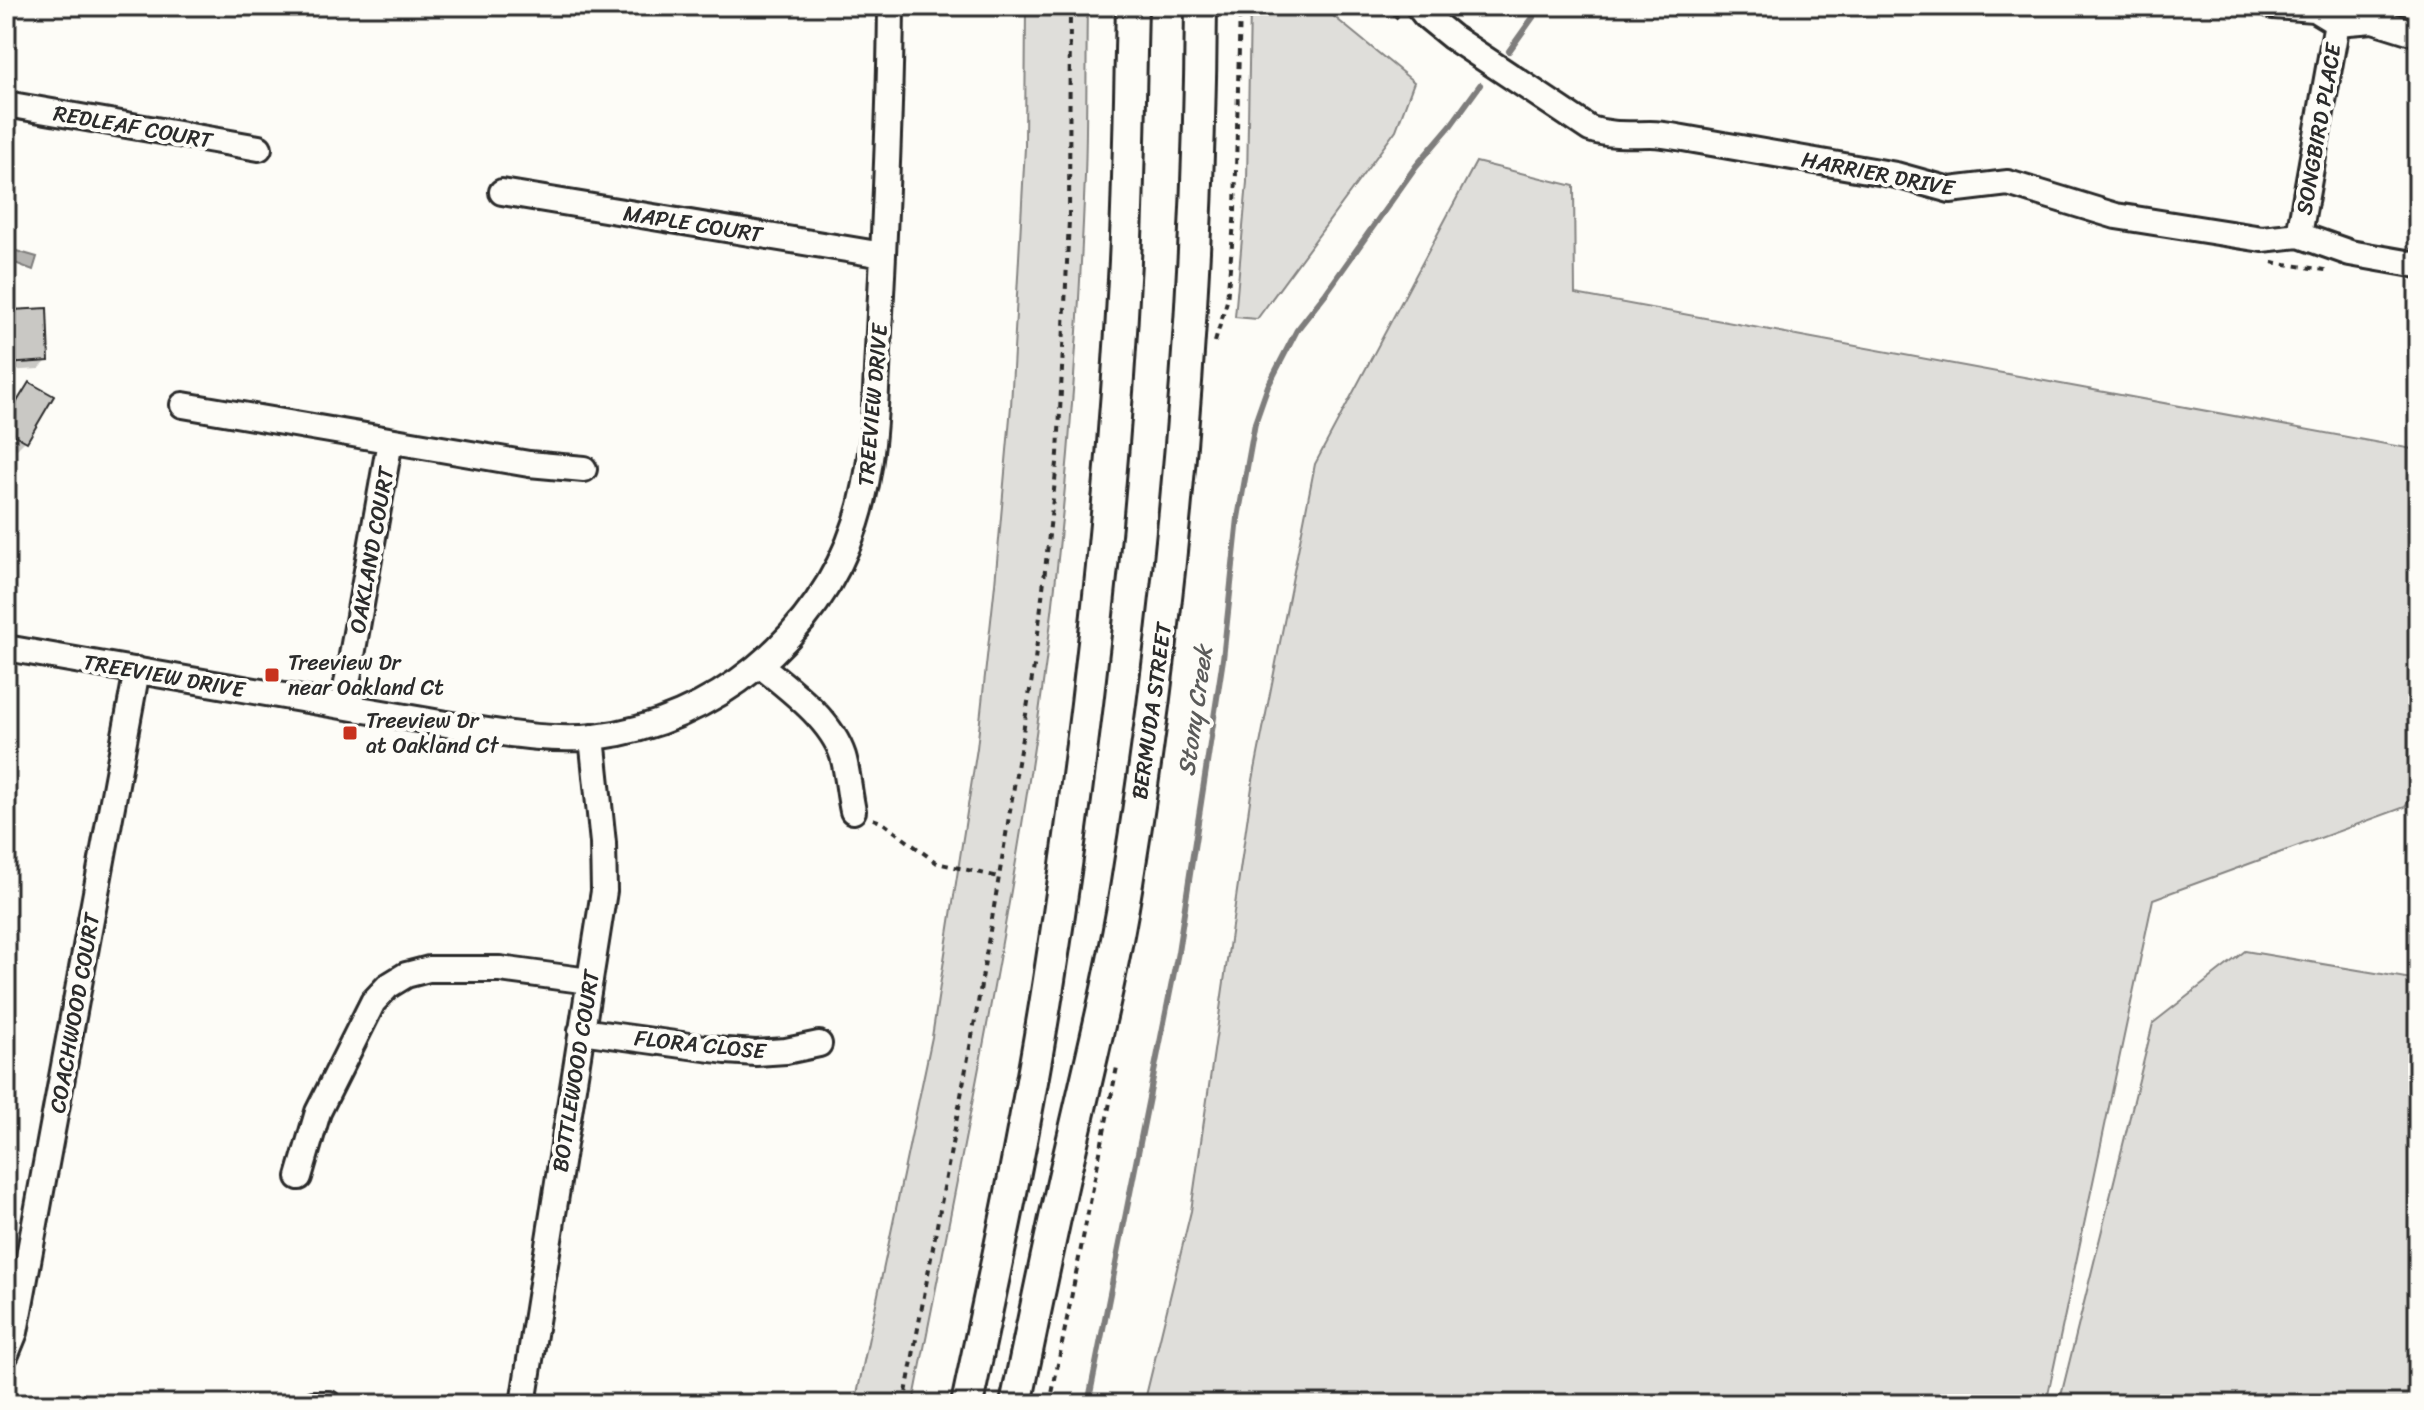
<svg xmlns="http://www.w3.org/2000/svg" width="2424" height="1410" viewBox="0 0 2424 1410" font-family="Sriracha,sans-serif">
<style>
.green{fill:#dfdeda;stroke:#858482;stroke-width:2}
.water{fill:#b5b4b1;stroke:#7e7d7b;stroke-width:2}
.shadow{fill:#0003}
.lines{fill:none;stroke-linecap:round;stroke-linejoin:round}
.stream{stroke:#7e7d7b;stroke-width:6}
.building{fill:#c9c8c4;stroke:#2b2b2b;stroke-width:2}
.minor-casing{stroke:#2b2b2b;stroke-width:30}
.major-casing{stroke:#2b2b2b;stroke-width:36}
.path{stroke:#2b2b2b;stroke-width:4;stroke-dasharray:6 6;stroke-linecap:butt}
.minor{stroke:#fdfcf7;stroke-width:24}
.major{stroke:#fdfcf7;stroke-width:30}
.poi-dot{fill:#c8321e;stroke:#fdfcf7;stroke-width:3}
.labels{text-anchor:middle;stroke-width:8;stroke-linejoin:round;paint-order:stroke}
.street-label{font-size:22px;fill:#2b2b2b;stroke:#fdfcf7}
.poi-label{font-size:22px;fill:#2b2b2b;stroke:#fdfcf7;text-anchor:start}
.water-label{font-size:24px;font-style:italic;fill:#5b5b5a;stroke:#fdfcf7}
</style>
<rect width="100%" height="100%" fill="#fdfcf7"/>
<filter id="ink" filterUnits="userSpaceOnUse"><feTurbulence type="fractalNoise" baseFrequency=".0125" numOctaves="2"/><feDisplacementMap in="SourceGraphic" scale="16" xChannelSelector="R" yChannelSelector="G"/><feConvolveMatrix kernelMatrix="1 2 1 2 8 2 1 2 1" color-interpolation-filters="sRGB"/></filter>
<g filter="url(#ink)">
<path class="green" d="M 1026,6 L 1087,6 C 1086,63 1087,120 1085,176 C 1078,355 1064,536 1039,713 C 1006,945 958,1175 913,1404 L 855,1404 L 932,1037 L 977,748 L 995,584 L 1011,406 L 1025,147 Z
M 1250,6 L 1321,6 L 1414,82 L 1396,130 L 1257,319 L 1235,317 L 1247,182 Z
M 1476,162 L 1574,186 L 1575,294 L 2418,450 L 2418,787 L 2405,807 L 2153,899 L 2046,1404 L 1144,1404 L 1191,1211 L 1253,780 L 1315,464 Z
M 2245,951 L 2418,980 L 2418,1404 L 2059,1404 L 2153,1023 Z"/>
<path class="water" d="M 6,248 L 37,257 L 33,270 L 15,263 L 6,262 Z"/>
<path class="shadow" d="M 13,312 L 47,361 L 39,369 L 6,371 L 6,319 Z
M 29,384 L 25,441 L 17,449 L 6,443 L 6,402 L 13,406 L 21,393 Z"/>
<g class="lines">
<path class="stream" d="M 1509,51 L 1541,6
M 1088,1404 L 1178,952 L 1223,659 L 1238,518 L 1255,423 L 1268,386 L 1297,330 L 1326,293 L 1416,166 L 1451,125 L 1480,85"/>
</g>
<path class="building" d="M 47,308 L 49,361 L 6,364 L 6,340 L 13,340 L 12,310 Z
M 29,382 L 54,396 L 27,442 L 6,430 L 6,400 L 15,405 Z"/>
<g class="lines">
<defs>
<path id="minor" d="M 1418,6 L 1425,15 L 1452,37 L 1590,129 C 1611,136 1628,134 1650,134 C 1661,134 1672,136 1683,138 L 1896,175 L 1950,190 L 2008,183 L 2116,216 L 2262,239 L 2299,235 L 2350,253 L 2418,265
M 2273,6 L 2314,9 L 2337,23 L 2373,20 L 2418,34
M 6,104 L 259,148
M 502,192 L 883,255
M 2299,235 L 2337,23
M 183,405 L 529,464 L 584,469
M 6,648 L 475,729 C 515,735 554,741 595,737 C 713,723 819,637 856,523 C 876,461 875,396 879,332 C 885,223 890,115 891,6
M 760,665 C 788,688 831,719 843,756 C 848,773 849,793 853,811
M 343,706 L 390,441
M 581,1031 L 726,1051 L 756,1053 L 786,1051 L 819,1044
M 299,1177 L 318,1112 L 373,1002 L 388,986 L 406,975 L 429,969 L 500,969 L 589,981
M 6,1354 L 15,1332 L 137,670
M 314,1404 L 329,1404
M 523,1404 L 604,891 L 603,843 L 592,737"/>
<path id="major" d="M 967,1404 C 997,1263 1027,1122 1049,980 C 1086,742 1113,501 1125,261 C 1129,176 1130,91 1132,6
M 1016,1404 C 1034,1318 1051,1232 1071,1147 C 1091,1059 1113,972 1127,883 C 1174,594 1199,299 1201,6"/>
</defs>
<use href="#minor" class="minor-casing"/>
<use href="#major" class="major-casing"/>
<path class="path" d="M 1385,6 L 1398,18
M 2272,262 L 2331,271
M 1215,342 L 1227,301 L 1235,211 L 1240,6
M 873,819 L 883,823 L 937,863 L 999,877
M 904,1404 L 977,1009 L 1035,660 L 1058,454 L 1069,220 L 1070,6
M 1050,1404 L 1117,1067"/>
<use href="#minor" class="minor"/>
<use href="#major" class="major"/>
</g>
</g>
<g class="poi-dot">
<rect x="264" y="667" width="16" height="16" rx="4"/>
<rect x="342" y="725" width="16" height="16" rx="4"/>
</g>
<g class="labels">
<g class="street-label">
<text transform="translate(133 126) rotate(10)" y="8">REDLEAF COURT</text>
<text transform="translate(2318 129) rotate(-80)" y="8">SONGBIRD PLACE</text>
<text transform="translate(1878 173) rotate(11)" y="8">HARRIER DRIVE</text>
<text transform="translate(693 223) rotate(9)" y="8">MAPLE COURT</text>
<text transform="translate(872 405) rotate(-85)" y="8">TREEVIEW DRIVE</text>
<text transform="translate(371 550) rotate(-80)" y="8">OAKLAND COURT</text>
<text transform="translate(164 675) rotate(10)" y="8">TREEVIEW DRIVE</text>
<text transform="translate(1151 711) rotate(-82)" y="8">BERMUDA STREET</text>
<text transform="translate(74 1013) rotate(-80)" y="8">COACHWOOD COURT</text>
<text transform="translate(700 1044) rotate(6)" y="8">FLORA CLOSE</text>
<text transform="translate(575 1071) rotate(-81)" y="8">BOTTLEWOOD COURT</text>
</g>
<g class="poi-label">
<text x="288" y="670">Treeview Dr<tspan x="288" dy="25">near Oakland Ct</tspan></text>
<text x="366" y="728">Treeview Dr<tspan x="366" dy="25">at Oakland Ct</tspan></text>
</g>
<g class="water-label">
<text transform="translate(1195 711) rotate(-82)" y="8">Stony Creek</text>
</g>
</g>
<rect width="2424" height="1410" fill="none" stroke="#fdfcf7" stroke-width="32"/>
<rect x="16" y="16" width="2392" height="1378" fill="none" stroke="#2b2b2b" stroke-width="3" filter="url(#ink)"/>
</svg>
